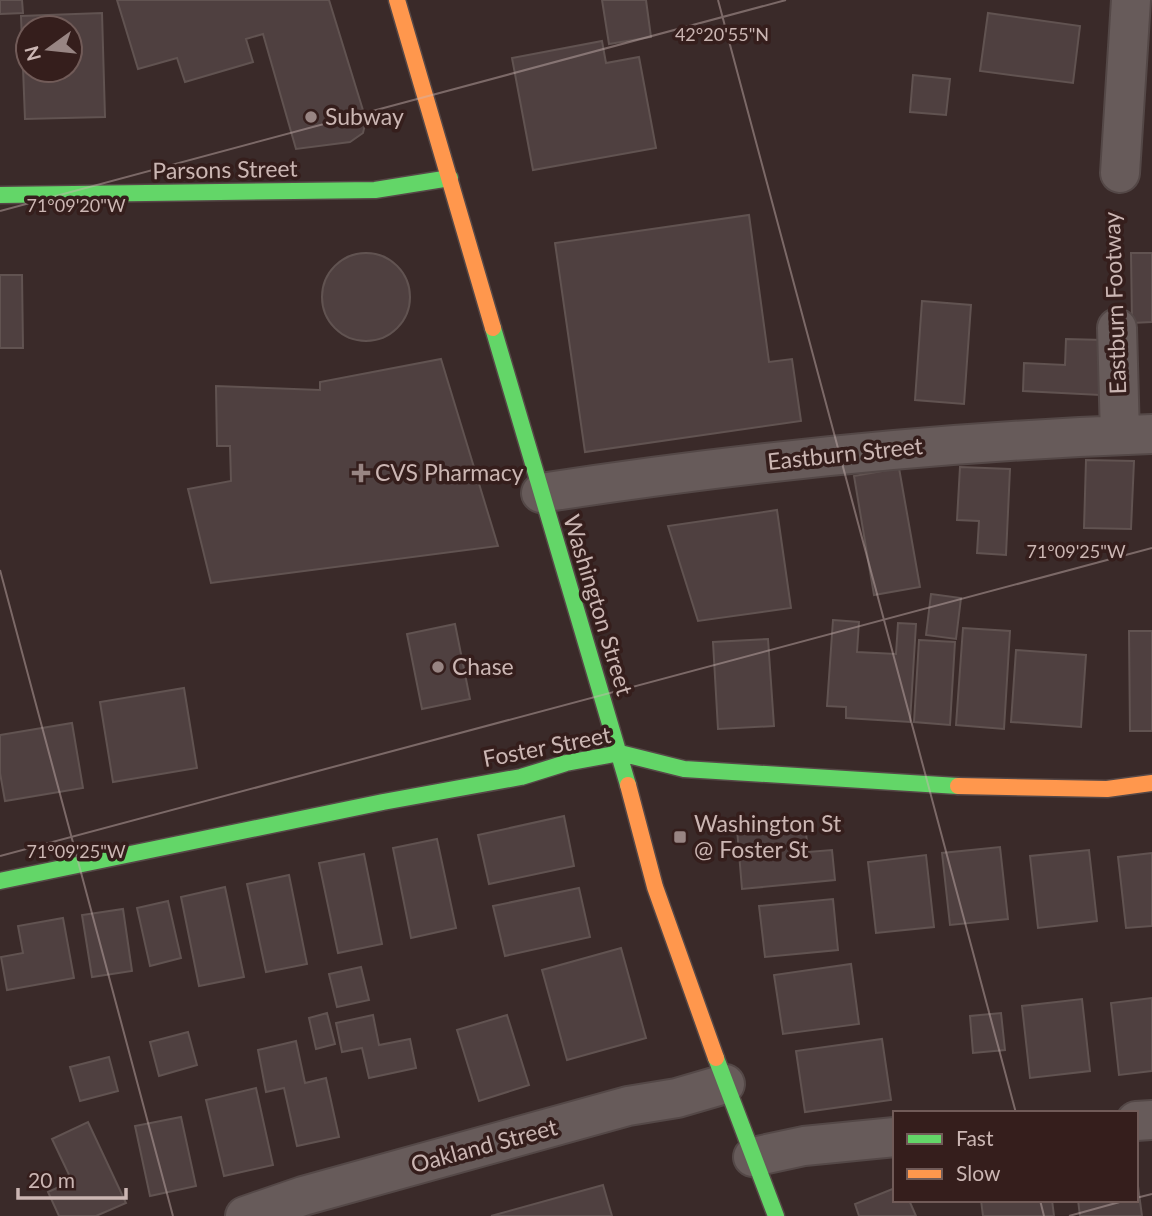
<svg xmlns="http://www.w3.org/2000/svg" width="1152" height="1216" viewBox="0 0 1152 1216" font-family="Lato,sans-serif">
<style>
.building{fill:#4f4040;stroke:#615351;stroke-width:2;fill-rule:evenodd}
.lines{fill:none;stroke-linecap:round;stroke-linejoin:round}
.street-casing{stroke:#544847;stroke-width:42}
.fast-casing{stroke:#564847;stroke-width:19}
.slow-casing{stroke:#564847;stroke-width:19}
.path{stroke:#655959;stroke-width:4.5;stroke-dasharray:5 5;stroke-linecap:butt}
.street{stroke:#675b5a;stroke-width:38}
.fast{stroke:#63d668;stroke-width:16}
.slow{stroke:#ff974d;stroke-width:16}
.ticks{fill:none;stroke:#cbb6b3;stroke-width:2;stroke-opacity:0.45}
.poi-dot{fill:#988583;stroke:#351e1c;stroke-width:2.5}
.labels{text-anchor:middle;stroke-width:7;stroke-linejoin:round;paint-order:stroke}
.poi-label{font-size:23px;fill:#cbb6b3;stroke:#351e1c;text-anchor:start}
.street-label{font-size:23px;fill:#cbb6b3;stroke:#351e1c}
.ticks-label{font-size:18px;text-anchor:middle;fill:#cbb6b3;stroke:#351e1c;stroke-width:7;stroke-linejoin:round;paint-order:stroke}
</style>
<rect width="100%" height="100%" fill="#3a2a29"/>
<path class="building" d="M 0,0 L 22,0 L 23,13 L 0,14 Z
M 117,0 L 329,0 L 366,120 L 363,133 L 350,142 L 296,149 L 263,34 L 246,39 L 253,62 L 185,82 L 177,58 L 138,69 Z
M 602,0 L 646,0 L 651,37 L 609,44 Z
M 102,13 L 105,117 L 25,119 L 21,16 ZM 28,28 L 70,28 L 70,70 L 28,70 Z
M 988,13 L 1080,26 L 1073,83 L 980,71 Z
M 602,41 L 606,63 L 639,57 L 656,148 L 533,170 L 512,58 Z
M 913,75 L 950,79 L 946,115 L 910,112 Z
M 749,215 L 769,362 L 792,359 L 801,421 L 585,452 L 555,243 Z
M 1131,253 L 1152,253 L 1152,322 L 1132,323 Z
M322 297a44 44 0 1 1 88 0a44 44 0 1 1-88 0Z
M 0,275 L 22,275 L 23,348 L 0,348 Z
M 922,301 L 971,305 L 964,404 L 915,400 Z
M 1066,339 L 1103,340 L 1100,395 L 1023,391 L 1024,363 L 1065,365 Z
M 441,359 L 498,546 L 211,583 L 188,489 L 231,481 L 230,446 L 217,446 L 216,386 L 320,390 L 320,382 Z
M 1086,460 L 1134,461 L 1131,529 L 1084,528 Z
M 960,467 L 1010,469 L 1006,555 L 977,553 L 979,521 L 957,520 Z
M 899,468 L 920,587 L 874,595 L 854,476 Z
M 777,510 L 791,608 L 698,621 L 668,526 Z
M 931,594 L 961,598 L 956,639 L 926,635 Z
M 833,620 L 859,622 L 857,652 L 896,654 L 898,623 L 916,624 L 910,722 L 846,718 L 846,707 L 827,706 Z
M 455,624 L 470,699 L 422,709 L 407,634 Z
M 963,628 L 1010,631 L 1004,729 L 956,725 Z
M 1129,631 L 1152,631 L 1152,731 L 1130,731 Z
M 768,639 L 774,726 L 718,729 L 713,642 Z
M 919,640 L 955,642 L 950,725 L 914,722 Z
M 1016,650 L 1086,655 L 1081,727 L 1011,722 Z
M 184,688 L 197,768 L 113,782 L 100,702 Z
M 72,723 L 83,788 L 5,801 L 0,773 L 0,735 Z
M 564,816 L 574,866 L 489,884 L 478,835 Z
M 805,823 L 808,852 L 832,850 L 835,880 L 742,889 L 737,829 Z
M 437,839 L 456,928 L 411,938 L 393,848 Z
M 1000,847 L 1008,919 L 950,925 L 942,853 Z
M 1089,850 L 1097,921 L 1038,928 L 1030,856 Z
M 1152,853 L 1152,926 L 1126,928 L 1118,857 Z
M 364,854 L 382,944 L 338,953 L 319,863 Z
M 926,855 L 934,927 L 876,933 L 868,862 Z
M 289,875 L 307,964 L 266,972 L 247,884 Z
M 225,887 L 244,977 L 199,986 L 181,897 Z
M 579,888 L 590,937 L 505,956 L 493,906 Z
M 833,899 L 838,950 L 765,957 L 759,906 Z
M 168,901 L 181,958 L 150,966 L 137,908 Z
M 123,909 L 132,971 L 92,977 L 82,915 Z
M 63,918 L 74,978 L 7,990 L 1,957 L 23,953 L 18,926 Z
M 621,948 L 646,1038 L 567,1060 L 542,970 Z
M 851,964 L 859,1024 L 783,1034 L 774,975 Z
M 361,967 L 369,1000 L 337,1007 L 329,974 Z
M 1152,998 L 1152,1071 L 1119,1075 L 1111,1003 Z
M 1082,999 L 1090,1071 L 1030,1078 L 1022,1006 Z
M 327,1013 L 335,1044 L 316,1049 L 309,1018 Z
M 1001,1013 L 1005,1050 L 973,1053 L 970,1016 Z
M 373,1015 L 379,1045 L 410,1039 L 416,1068 L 369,1078 L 362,1048 L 342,1052 L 336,1023 Z
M 507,1015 L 529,1085 L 479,1101 L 457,1030 Z
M 188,1032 L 197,1065 L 159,1076 L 150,1042 Z
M 882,1039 L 891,1100 L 805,1112 L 796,1051 Z
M 296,1041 L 305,1083 L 326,1078 L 339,1137 L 297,1146 L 284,1088 L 266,1092 L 258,1050 Z
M 109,1057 L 118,1091 L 80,1101 L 70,1067 Z
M 256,1088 L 273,1165 L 224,1176 L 206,1100 Z
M 181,1117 L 196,1186 L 150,1196 L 135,1126 Z
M 88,1122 L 126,1203 L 96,1216 L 59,1216 L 48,1192 L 72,1181 L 52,1139 Z
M 1136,1171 L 1142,1216 L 1080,1216 L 1078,1200 L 1136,1200 Z
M 603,1185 L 612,1216 L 491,1216 Z
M 895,1188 L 895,1200 L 909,1200 L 916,1216 L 859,1216 L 855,1204 Z
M 981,1200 L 1052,1200 L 1054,1216 L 983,1216 Z"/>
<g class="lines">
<defs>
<path id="street" d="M 1120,173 L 1131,0
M 1117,328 L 1120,435
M 541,493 C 743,462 947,441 1152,434
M 1136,1121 L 1152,1120
M 753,1157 L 804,1146 L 895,1137
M 245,1216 L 303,1196 L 628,1106 L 677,1098 L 725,1084"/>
<path id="fast" d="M 0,195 L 375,190 L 450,178
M 493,328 L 628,785
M 0,881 L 383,802 L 521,777 L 566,763 L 620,753 L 684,769 L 958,786
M 716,1058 L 776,1216"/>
<path id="slow" d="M 397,0 L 493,328
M 628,785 L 655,887 L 716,1058
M 958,786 L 1107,789 L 1152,783"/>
</defs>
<use href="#street" class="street-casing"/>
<use href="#fast" class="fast-casing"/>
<use href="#slow" class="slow-casing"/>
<path class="path" d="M 1112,210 L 1116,292"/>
<use href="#street" class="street"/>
<use href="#fast" class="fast"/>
<use href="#slow" class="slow"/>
</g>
<path class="ticks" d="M 718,0 L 1016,1113M 0,211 L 786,0M 0,570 L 173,1216M 0,856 L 1152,548M 1136,1198 L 1152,1194M 1040,1200 L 1044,1216M 1069,1216 L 1127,1200"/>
<g class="poi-dot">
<circle cx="311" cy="117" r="7"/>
<path d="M357.5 462.5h7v7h7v7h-7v7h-7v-7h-7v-7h7z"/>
<circle cx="438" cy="667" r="7"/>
<rect x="673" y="830" width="14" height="14" rx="3.5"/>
</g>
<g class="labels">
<g class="poi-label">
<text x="325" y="125">Subway</text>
<text x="375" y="481">CVS Pharmacy</text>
<text x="452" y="675">Chase</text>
<text x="694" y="832">Washington St<tspan x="694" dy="26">@ Foster St</tspan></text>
</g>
<g class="street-label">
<text transform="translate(225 170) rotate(-1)" y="8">Parsons Street</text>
<text transform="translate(1115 303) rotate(-92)" y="8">Eastburn Footway</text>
<text transform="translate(845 454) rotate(-6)" y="8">Eastburn Street</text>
<text transform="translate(598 605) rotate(73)" y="8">Washington Street</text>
<text transform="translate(547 747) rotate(-11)" y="8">Foster Street</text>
<text transform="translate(484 1146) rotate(-15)" y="8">Oakland Street</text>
</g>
</g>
<g class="ticks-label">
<text x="722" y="41">42°20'55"N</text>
<text x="76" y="212">71°09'20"W</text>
<text x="1076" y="558">71°09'25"W</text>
<text x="76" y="858">71°09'25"W</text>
</g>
<rect x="893" y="1111" width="245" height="91" fill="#351e1c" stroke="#715b58" stroke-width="2"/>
<rect x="907" y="1134" width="35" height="10" fill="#63d668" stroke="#715b58" stroke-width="2"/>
<text x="956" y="1146" font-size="21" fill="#cbb6b3">Fast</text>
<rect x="907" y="1169" width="35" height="10" fill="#ff974d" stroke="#715b58" stroke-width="2"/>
<text x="956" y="1181" font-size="21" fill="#cbb6b3">Slow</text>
<g transform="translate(49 49) rotate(255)"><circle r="33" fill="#351e1c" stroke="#715b58" stroke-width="2"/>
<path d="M0-5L12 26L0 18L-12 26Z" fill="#988583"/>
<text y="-10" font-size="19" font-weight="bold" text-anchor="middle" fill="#cbb6b3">N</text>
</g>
<path d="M18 1188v10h108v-10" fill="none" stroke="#cbb6b3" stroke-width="3.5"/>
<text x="28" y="1188" font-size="21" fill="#cbb6b3" stroke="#351e1c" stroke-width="5" paint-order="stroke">20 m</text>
</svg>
